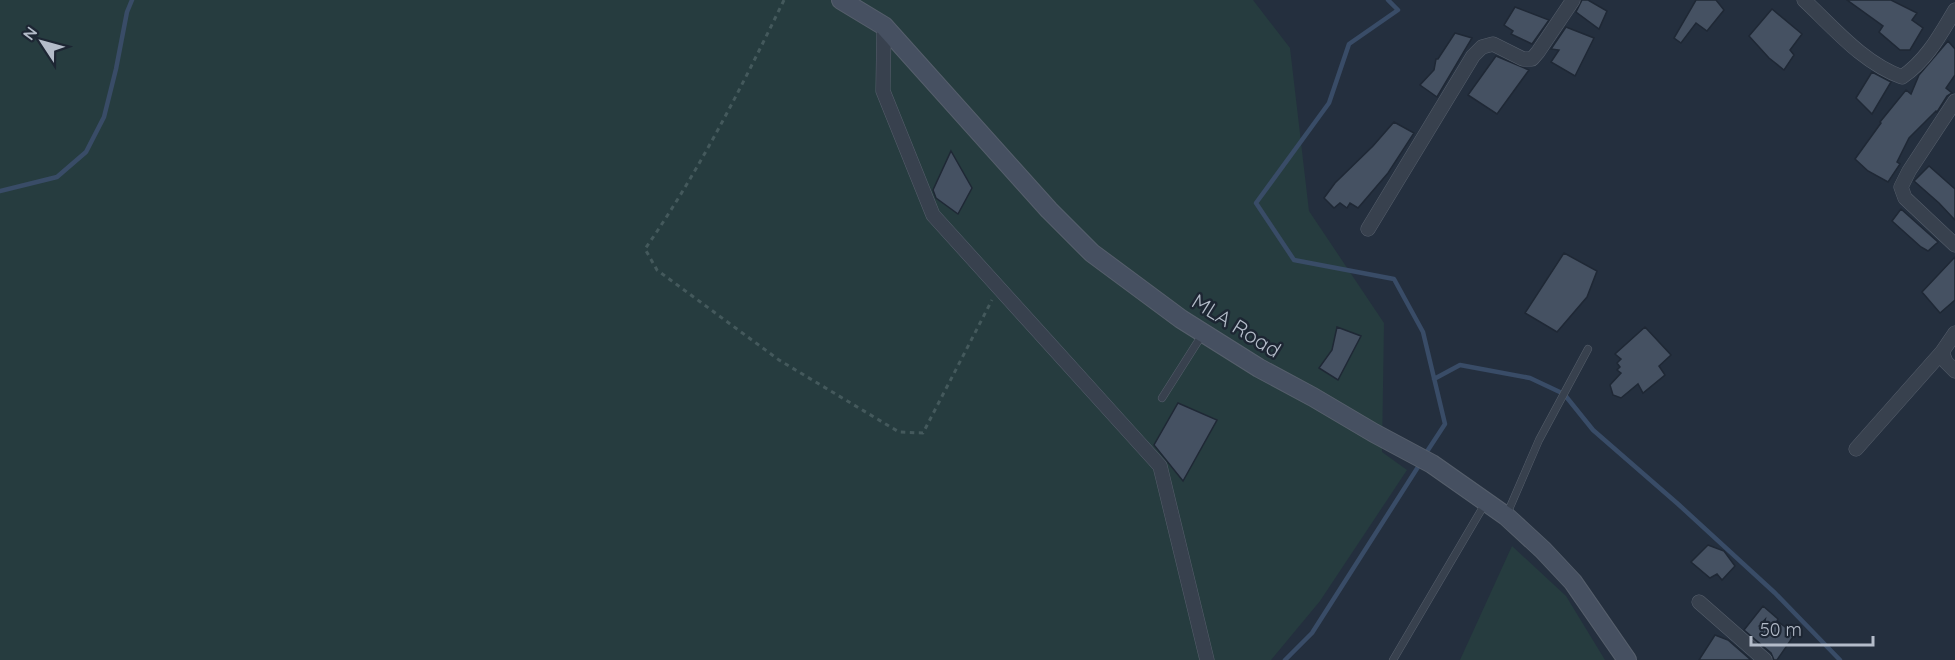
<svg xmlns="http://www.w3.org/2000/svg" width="1955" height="660" viewBox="0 0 1955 660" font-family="Quicksand,sans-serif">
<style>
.green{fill:#263c3f}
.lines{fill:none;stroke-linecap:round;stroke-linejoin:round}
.stream{stroke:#394c67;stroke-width:4.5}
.building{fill:#455162;stroke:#1f2835;stroke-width:1.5}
.lane-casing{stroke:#565f6c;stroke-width:8}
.street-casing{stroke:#565f6c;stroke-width:15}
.secondary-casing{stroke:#565f6c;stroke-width:20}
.path{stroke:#44595c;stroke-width:3;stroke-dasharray:4.5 4.5;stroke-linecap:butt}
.lane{stroke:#38414e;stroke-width:7}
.street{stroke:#38414e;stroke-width:14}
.secondary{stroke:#465061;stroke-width:18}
.labels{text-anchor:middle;stroke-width:5;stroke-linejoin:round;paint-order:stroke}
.street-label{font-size:21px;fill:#b4bcc9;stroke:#1d2633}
</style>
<rect width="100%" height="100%" fill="#242f3e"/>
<path class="green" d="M 0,0 L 1253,0 L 1290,48 L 1309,211 L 1384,323 L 1382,452 L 1407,470 L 1320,601 L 1271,660 L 0,660 Z
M 1512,546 L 1566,596 L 1605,660 L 1460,660 Z"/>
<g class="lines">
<path class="stream" d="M 1388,0 L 1398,10 L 1349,44 L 1329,103 L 1256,203 L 1294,260 L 1394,279 L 1423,332 L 1445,424 L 1428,450
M 0,191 L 57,177 L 86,152 L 104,117 L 116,69 L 127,12 L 132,0
M 1434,379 L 1460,365 L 1530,378 L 1564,394 L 1593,430 L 1678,504 L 1775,593 L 1840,660
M 1285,660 L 1312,633 L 1418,467"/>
</g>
<path class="building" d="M 1582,0 L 1588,0 L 1607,11 L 1599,29 L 1576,12 Z
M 1696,0 L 1716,0 L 1724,10 L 1707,31 L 1696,23 L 1681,43 L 1674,38 Z
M 1847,0 L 1891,0 L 1917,13 L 1912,20 L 1923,28 L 1910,50 L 1900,50 L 1879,32 L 1883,26 Z
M 1515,7 L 1549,20 L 1532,44 L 1511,34 L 1513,31 L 1504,25 Z
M 1772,9 L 1802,34 L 1790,50 L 1794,55 L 1784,70 L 1769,58 L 1749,36 Z
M 1566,27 L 1594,38 L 1575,76 L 1551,62 L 1559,50 L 1551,49 Z
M 1455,33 L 1472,38 L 1437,97 L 1420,85 L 1434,70 L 1436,59 L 1438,59 Z
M 1948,41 L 1955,49 L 1955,75 L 1946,88 L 1952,93 L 1947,96 L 1937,112 L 1936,111 L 1909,138 L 1897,162 L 1900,164 L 1888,182 L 1868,171 L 1855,159 L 1881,123 L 1880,122 L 1906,90 L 1911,94 L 1919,75 Z
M 1496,56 L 1529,70 L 1497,114 L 1468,95 Z
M 1872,72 L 1891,82 L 1872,114 L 1856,98 Z
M 1394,122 L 1414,133 L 1388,173 L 1358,208 L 1350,203 L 1347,208 L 1340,203 L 1334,208 L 1324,198 L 1335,183 L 1373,146 Z
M 951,151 L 972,188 L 958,214 L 936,198 L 933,190 Z
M 1929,166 L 1955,189 L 1955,220 L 1939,203 L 1914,181 Z
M 1901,209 L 1938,242 L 1928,251 L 1921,247 L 1892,221 Z
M 1564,253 L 1597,271 L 1587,297 L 1557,332 L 1525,313 Z
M 1955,257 L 1955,300 L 1940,313 L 1922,292 Z
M 1337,327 L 1361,336 L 1338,380 L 1319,368 L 1332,350 Z
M 1645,327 L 1671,355 L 1659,366 L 1665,375 L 1643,393 L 1638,384 L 1621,398 L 1613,395 L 1610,385 L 1621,373 L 1617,370 L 1620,367 L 1617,363 L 1621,359 L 1615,354 Z
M 1178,403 L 1217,420 L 1183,481 L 1154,445 Z
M 1708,545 L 1724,551 L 1735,566 L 1722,580 L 1717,574 L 1710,578 L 1691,562 Z
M 1763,606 L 1778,619 L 1777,621 L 1795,634 L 1777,660 L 1774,660 L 1771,653 L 1744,630 Z
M 1715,635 L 1728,640 L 1751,660 L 1699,660 Z"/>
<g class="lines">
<defs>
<path id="lane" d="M 1162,398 L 1202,335
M 1507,514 L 1539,440 L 1588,349
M 1393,660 L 1486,502"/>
<path id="street" d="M 1804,0 C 1834,28 1863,63 1902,77 C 1927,60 1940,35 1955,10
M 884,26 L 883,91 L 933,215 L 1160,466 L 1207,660
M 1955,101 L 1909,171 L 1901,187 L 1905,198 L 1955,245
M 1368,229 L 1473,56 L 1482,47 L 1493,44 L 1523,59 L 1532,59 L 1538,52 L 1573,0
M 1955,333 L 1942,352 L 1946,362 L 1955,371
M 1856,449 L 1942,352
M 1699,602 L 1765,660"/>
<path id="secondary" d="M 841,0 L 884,26 L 1049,210 L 1092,253 L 1181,319 L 1259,368 L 1313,397 L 1374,433 L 1432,464 L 1506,516 L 1543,550 L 1573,582 L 1627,660"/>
</defs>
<use href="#lane" class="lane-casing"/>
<use href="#street" class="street-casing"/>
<use href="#secondary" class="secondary-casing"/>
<path class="path" d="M 784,0 C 742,86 700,170 645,249 L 657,270 L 779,360 L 899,432 L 923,433 L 992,300"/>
<use href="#lane" class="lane"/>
<use href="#street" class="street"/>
<use href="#secondary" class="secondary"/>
</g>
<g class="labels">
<g class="street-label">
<text transform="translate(1236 326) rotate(32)" y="7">MLA Road</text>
</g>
</g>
<g transform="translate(42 42) rotate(306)" stroke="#1d2633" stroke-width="4.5" paint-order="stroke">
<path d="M0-4.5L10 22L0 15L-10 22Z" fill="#b4bcc9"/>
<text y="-9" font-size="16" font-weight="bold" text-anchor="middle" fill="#b4bcc9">N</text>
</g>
<path d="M1751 636v9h122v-9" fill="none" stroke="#b4bcc9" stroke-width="3"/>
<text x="1760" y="636" font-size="18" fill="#b4bcc9" stroke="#1d2633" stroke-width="4.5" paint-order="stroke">50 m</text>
</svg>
